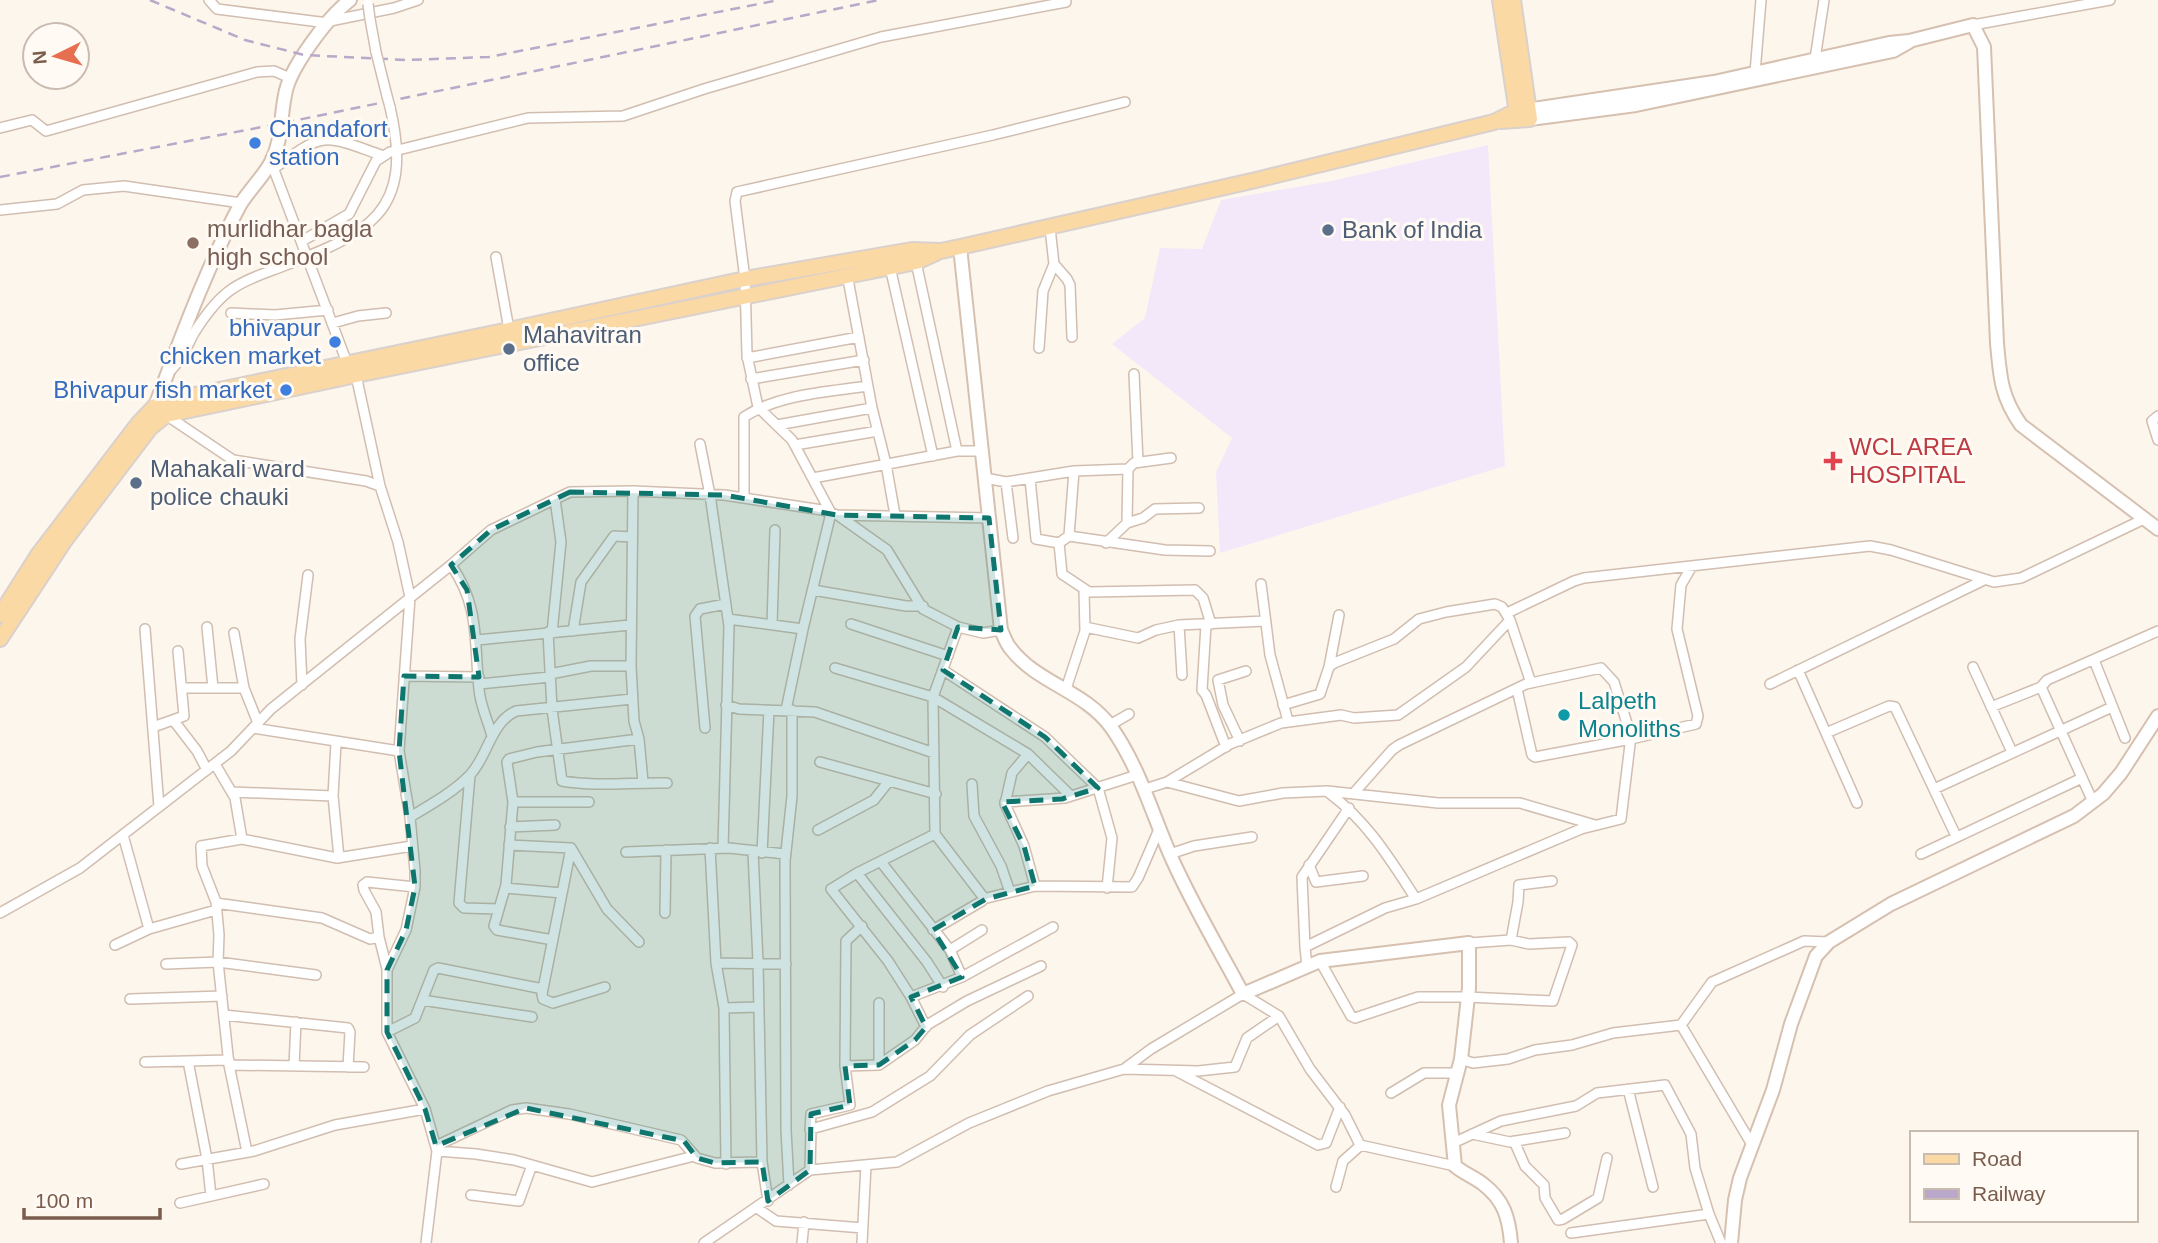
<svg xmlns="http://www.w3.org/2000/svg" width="2158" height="1243" viewBox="0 0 2158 1243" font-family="Arial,sans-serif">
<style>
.education{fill:#f3e8fa}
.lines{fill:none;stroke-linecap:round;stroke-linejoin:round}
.street-casing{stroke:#d1beb0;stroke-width:12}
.secondary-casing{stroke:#d6c0b0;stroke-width:16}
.primary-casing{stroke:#dad1cd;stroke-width:18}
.street{stroke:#fff;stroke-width:9}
.secondary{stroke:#fff;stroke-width:12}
.primary{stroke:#fbd9a5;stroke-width:14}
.rail{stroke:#b9a8c9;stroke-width:2.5;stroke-dasharray:10 7;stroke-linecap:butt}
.street-bridge-casing{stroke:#d1beb0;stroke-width:12;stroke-linecap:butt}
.street-bridge{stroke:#fff;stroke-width:9}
.marked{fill:#0f766e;fill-opacity:0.2;stroke:#0f766e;stroke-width:5;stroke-dasharray:14 9;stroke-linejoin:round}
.shop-dot{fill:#3f7fe0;stroke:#fffaf3;stroke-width:2.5}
.service-dot{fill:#5c6f8a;stroke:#fffaf3;stroke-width:2.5}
.education-dot{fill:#8d6e63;stroke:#fffaf3;stroke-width:2.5}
.health-dot{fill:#e0444e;stroke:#fffaf3;stroke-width:2.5}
.culture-dot{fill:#0f9aa8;stroke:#fffaf3;stroke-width:2.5}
.labels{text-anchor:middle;stroke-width:6;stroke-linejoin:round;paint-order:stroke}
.shop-label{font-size:24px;fill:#366cbe;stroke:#fffaf3;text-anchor:end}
.education-label{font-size:24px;fill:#785e54;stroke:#fffaf3;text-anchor:start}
.service-label{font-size:24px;fill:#4e5e75;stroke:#fffaf3;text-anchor:start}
.health-label{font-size:24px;fill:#be3a42;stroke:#fffaf3;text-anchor:start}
.culture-label{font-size:24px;fill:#0d838f;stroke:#fffaf3;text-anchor:start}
</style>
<rect width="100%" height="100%" fill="#fdf6ec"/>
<path class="education" d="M 1488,145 L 1505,466 L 1220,553 L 1216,472 L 1232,438 L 1112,344 L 1145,318 L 1160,248 L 1202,249 L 1221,200 L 1332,181 Z"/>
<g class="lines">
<defs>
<path id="street" d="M 209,0 L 217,9 L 328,23
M 370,19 L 376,52
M 330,21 L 394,8 L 418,0
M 1973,25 L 2110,0
M 1815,59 L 1824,0
M 379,64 L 387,96
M 1755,73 L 1761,0
M 0,128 L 32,120 L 46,131 L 257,72 L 274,71 L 290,78
M 271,162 L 349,368
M 273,169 C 326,131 321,134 381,155
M 0,210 L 57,204 L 83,190 L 124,186 L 241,203
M 302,241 L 349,214 L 376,161 L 390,152 L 528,118 L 623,116 L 704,89 L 881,37 L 1066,2
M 496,257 L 510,335
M 916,262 L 957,451
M 1054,264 L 1067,279 L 1070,285 L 1072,337
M 890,267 L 933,456
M 847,274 L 872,408 L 886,464 L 895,515
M 231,313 L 275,315 L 328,310
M 333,323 L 358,316 L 386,313
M 1039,348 L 1043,291 L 1054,264 L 1050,228
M 747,358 L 859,337
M 172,369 C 183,358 187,346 194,333 C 204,317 217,299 232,289 C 246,279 265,273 281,267 C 368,233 415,214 390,107
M 1134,374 L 1138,462
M 356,375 L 380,486 L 398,542 L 410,597 L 399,751 L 410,817 L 415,871 L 415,887 L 406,930 L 387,970 L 387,1032 L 425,1109 L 437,1151 L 426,1243
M 751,379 L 864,360
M 166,415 L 233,460 L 366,481 L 380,486
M 2158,416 L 2152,421 L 2158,440
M 777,425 L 872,408
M 700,444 L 710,495 L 729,626 L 723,848
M 795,445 L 878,431
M 1074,471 L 1069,536 L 1059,543 L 1062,574 L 1089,592 L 1195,590 L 1203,598 L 1211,624
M 813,478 L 957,451 L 982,451
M 985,478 L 1006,482 L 1074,471 L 1128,469
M 1030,479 L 1036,539 L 1059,543
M 1006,482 L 1013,538
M 633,491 L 631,666 L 634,721 L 639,739 L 643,782
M 744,498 L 744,417 C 779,394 827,392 868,386
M 839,516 L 887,550 L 923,609 L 958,627 L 983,633 L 1001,630
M 1127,523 L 1128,469 L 1134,463 L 1171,458
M 1069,536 L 1165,550 L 1210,551
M 1106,543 L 1127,523 L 1143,518 L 1155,509 L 1199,508
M 451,565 C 480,606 474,642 479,689 C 480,705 488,721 492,736
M 1261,584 L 1270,655 L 1288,721
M 813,590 L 906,606 L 923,606
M 1507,613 L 1574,581 L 1584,578 L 1870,546 L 1891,550 L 1994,582 L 2021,578 L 2144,519
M 728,619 L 803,629
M 772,624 L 775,530
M 851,624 L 948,656
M 1179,625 L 1182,675
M 1206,625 L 1202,690 L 1206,695 L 1226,747
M 207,627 L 213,688
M 1085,627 L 1138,638 L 1156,630 L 1179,625 L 1265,621
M 145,629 L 159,807
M 573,631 L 581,582 L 614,536 L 632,537
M 548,632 L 552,709 L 562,781 C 597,787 632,782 667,783
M 234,633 L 244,688 L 258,723
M 552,633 L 561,542 L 555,499
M 477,640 L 630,625
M 2094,660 L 2125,738
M 1329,667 L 1334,663 L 1394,639 L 1419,619 L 1446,612 L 1495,604 L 1502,607 L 1510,620 L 1531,683
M 1973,667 L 2012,752
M 835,668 L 933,697 L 1028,754 L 1071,796
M 943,670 L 1045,737 L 1098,788 L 1112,838 L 1107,888
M 1798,670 L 1857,803
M 550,674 L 591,666 L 631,666
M 404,676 L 479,677
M 479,684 L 550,677
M 1770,684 L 1984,580
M 302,685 L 300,639 L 308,575
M 182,688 L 244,688
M 1066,689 L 1085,631 L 1084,591
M 1517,689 L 1532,755 L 1535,757 L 1631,739 L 1696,724 L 1698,716 L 1677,629 L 1681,585 L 1692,566
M 726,705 L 739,709 L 815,712 L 934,753
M 1283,705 L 1320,694 L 1329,667 L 1339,615
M 1991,707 L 2041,687
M 786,710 L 803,629 L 831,513 L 792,440 L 758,407 L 747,355 L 745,279 L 735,201 L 737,192 L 993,135 L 1125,102
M 174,721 L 197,751 L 207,770
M 1110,725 L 1129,714
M 153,727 L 184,716 L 178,651
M 253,728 L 399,751
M 705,728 L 695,616 L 700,609 L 726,604
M 1826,733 L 1889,706 L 1895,707 L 1956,836
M 1240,741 L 1223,705 L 1218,680 L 1246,671
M 336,743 L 333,796 L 339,858
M 1028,754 L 1012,773 L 1005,804 L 1024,846 L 1035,886
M 820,762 L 936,794
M 215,764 L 235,798 L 242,839
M 470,775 L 459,903 L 464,908 L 499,909
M 1167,782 L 1230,744 L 1281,723 L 1341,715 L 1354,718 L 1398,715 L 1466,667 L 1510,620
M 972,784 L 974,816 L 1001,866 L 1010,892
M 1145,789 L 1167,782 L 1239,801 L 1283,793 L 1327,791 L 1438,803 L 1520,803 L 1595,825
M 1934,789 L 2112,707
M 233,792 L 333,796
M 1329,793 C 1367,821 1390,859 1416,899
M 513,802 L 589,802
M 1005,802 L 1065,798 L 1137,775
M 2093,802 L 2041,687 L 2047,680 L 2158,631
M 410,817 C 430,805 452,793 469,776 C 488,757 490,723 516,711 L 632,699
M 510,827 L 555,825
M 818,830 L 874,800 L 889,781
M 123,835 L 149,929
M 509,845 L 571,848 L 607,909 L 639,942
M 571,848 L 542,994 L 543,999 L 553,1003 L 605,987
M 710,848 L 716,963 L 724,1008 L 726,1164
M 626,852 L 729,848 L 785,854
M 753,852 L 758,962 L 762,1162 L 768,1201
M 762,853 L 769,710
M 1170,854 L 1194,846 L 1252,837
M 1921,854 L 2082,778
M 881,862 L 950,950 L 962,977
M 1309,865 L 1316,882 L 1363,876
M 857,873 L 927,962 L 943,987
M 505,888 L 562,893
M 983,899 L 1035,886 L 1132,887 L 1138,878 L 1160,827
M 216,903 L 322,918 L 370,939 L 379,937 L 387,969
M 0,913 L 80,868 L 231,751 L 271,709 L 451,565 L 491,530 L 570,492 L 633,491 L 724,495 L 822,510 L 837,515 L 989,518
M 665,913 L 666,850
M 933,930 L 982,901 L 984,898 L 935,834
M 379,937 L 376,912 L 364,890 L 363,885 L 367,882 L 415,887
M 553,940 L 497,930 L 494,926 L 506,885 L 513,802 L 507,762 L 509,759 L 537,752 L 639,739
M 1511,940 L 1518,902 L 1519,885 L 1552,881
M 115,945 L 149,929 L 216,910
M 1305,947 L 1302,877 L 1349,808
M 950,950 L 982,930
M 1320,961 L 1351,1016 L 1355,1018 L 1418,997 L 1467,997 L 1553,1001 L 1572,945 L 1569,942 L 1529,944 L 1511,940 L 1469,943
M 716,963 L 786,964
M 166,964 L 218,962 L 316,975
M 1307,967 L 1305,947 L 1385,908 L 1416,899 L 1581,829 L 1621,819 L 1631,736 L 1614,682 L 1601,668 L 1526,684 L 1399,745 L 1392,750 L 1353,794
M 911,997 L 962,977 L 1053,927
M 130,999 L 222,996
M 422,1000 L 532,1017
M 879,1003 L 879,1065
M 724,1008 L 758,1007
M 224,1015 L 348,1028 L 350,1032 L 348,1067
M 926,1027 L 911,997 L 888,961 L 831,889 L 857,873 L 935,834 L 933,697 L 958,627
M 387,1032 L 415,1018 L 434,970 L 438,968 L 543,989
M 1461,1059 L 1473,1063 L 1508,1059 L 1535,1050 L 1572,1045 L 1613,1033 L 1681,1025
M 188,1061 L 207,1159 L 211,1196
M 145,1062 L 229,1060
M 229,1065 L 364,1067
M 294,1066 L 296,1022
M 845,1066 L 879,1065 L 915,1040 L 927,1025 L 967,1001 L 1041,966
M 1124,1069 L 1198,1071 L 1235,1067 L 1247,1038 L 1279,1016
M 1176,1071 L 1318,1145 L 1326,1143 L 1340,1107
M 1628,1089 L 1653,1187
M 1391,1093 L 1424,1073 L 1456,1073
M 810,1130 L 811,1114 L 850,1105 L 845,1066 L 846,941 L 862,926
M 1472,1134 L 1510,1142 L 1565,1133
M 1514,1141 L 1525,1166 L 1544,1185 L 1545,1198 L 1558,1220 L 1563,1219 L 1598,1198 L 1607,1158
M 1453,1143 L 1501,1121 L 1576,1106 L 1597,1093 L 1665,1085 L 1691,1134 L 1695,1168 L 1709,1214 L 1721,1243
M 1751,1143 L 1681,1025 L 1712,982 L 1804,941 L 1829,942
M 436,1146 L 512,1110 L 526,1108 L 569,1114 L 681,1140 L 697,1158 L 715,1163 L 762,1162
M 437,1151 L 476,1154 L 514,1160 L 592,1182 L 694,1156
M 247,1152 L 229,1065 L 218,962 L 219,935 L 216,902 L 202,866 L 201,846 L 242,839 L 337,858 L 412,846
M 181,1164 L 254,1151 L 335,1125 L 425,1109
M 810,1170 L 811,1129 L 872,1112 L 930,1076 L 970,1035 L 1028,996
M 789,1185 L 786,1130 L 785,861 L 792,796 L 792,710
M 1336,1187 L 1343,1161 L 1361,1145
M 471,1195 L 519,1201 L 532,1165
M 180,1203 L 264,1184
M 757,1208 L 776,1221 L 863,1228
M 1571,1233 L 1709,1214
M 704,1243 L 810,1170 L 897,1162 L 969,1123 L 1048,1091 L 1124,1069 L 1151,1049 L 1243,994 L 1279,1016 L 1310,1069 L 1345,1115 L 1360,1145 L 1455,1166
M 802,1243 L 804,1222
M 862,1243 L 866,1165"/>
<path id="secondary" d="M 1520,111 L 1714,82 L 1889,43 L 1909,41 L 1973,25 L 1984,47 L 1997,343 C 2000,377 2001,397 2021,425 L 2158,529
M 1530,119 L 1636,105 L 1893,51 L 1909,42
M 960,247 L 1001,630 C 1004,636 1006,644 1011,649 C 1037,683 1085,691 1111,727 C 1138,765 1151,810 1169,852 C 1189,899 1219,949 1243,994 L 1320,961 L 1469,943 L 1469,988 L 1461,1059 L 1449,1105 L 1455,1166 C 1463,1173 1474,1177 1483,1184 C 1504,1200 1509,1218 1511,1243
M 158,409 L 155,406 C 181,338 206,269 240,205 C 249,190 263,177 271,162 C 283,138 280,119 285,95 C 289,68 329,16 350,0
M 1731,1243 L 1735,1200 L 1740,1178 L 1773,1090 L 1791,1024 L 1816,956 L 1829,942 L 1891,904 L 2074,816 L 2103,794 L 2121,773 L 2158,716"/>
<path id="primary" d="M 1500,0 L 1518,120
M 1501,121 L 1530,119 L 1513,0
M 0,615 L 38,555 L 138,424 L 155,406 L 166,401 L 509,330 L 745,279 L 912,250 L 941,251 L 960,247 L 1256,180 L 1494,122 L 1516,111
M 0,639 L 65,540 L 150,428 L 166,415 L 356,375 L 916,262 L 936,253"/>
</defs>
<use href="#street" class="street-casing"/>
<use href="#secondary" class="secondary-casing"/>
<use href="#primary" class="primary-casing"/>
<use href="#street" class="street"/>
<use href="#secondary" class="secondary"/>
<use href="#primary" class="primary"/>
<path class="rail" d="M 150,0 L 245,40 L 304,55 L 406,60 L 489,57 L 779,0
M 0,177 L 283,123 L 879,0"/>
<defs>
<path id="street-bridge" d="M 368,4 L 370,19
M 376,52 L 379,64
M 387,96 L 390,107"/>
</defs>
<use href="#street-bridge" class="street-bridge-casing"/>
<use href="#street-bridge" class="street-bridge"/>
</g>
<path class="marked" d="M 570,492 L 724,495 L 837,515 L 989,518 L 1001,630 L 958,627 L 943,670 L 1045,737 L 1098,788 L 1062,799 L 1002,802 L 1024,846 L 1035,886 L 986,899 L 933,930 L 962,977 L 911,997 L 926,1027 L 915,1040 L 879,1065 L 845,1066 L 850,1105 L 811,1114 L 810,1170 L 768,1201 L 762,1162 L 715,1163 L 697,1158 L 684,1141 L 526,1108 L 436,1146 L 425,1109 L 387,1032 L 387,970 L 406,930 L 415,887 L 399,751 L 404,676 L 479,677 L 467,590 L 451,565 L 491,530 Z"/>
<g class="shop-dot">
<circle cx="255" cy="143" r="7"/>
<circle cx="335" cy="342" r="7"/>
<circle cx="286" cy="390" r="7"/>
</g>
<g class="service-dot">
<circle cx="1328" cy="230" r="7"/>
<circle cx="509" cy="349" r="7"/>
<circle cx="136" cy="483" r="7"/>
</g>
<circle class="education-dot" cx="193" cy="243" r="7"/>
<path class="health-dot" d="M1829.5 450.5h7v7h7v7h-7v7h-7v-7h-7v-7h7z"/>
<circle class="culture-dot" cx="1564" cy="715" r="7"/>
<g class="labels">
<g class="shop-label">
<text x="269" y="137" text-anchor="start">Chandafort<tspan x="269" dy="28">station</tspan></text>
<text x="321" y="336">bhivapur<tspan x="321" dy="28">chicken market</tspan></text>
<text x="272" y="398">Bhivapur fish market</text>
</g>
<g class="education-label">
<text x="207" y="237">murlidhar bagla<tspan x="207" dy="28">high school</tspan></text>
</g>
<g class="service-label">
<text x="1342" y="238">Bank of India</text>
<text x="523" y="343">Mahavitran<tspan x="523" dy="28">office</tspan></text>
<text x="150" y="477">Mahakali ward<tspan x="150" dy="28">police chauki</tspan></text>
</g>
<g class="health-label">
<text x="1849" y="455">WCL AREA<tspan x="1849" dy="28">HOSPITAL</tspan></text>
</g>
<g class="culture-label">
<text x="1578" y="709">Lalpeth<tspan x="1578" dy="28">Monoliths</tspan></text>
</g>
</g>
<rect x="1910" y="1131" width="228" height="91" fill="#fffaf3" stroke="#cabbb1" stroke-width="2"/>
<rect x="1924" y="1154" width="35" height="10" fill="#fbd9a5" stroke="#cabbb1" stroke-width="2"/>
<text x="1972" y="1166" font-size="21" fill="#7a5c4d">Road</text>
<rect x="1924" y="1189" width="35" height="10" fill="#b9a8c9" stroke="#cabbb1" stroke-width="2"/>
<text x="1972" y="1201" font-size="21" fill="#7a5c4d">Railway</text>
<g transform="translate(56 56) rotate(265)"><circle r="33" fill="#fffaf3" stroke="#cabbb1" stroke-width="2"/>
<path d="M0-5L12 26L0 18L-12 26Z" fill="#e76f51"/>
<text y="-10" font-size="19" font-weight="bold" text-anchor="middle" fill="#7a5c4d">N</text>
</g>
<path d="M24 1208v10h136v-10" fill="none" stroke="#7a5c4d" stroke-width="3.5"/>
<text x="35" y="1208" font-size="21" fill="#7a5c4d" stroke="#fffaf3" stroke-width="5" paint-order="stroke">100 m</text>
</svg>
